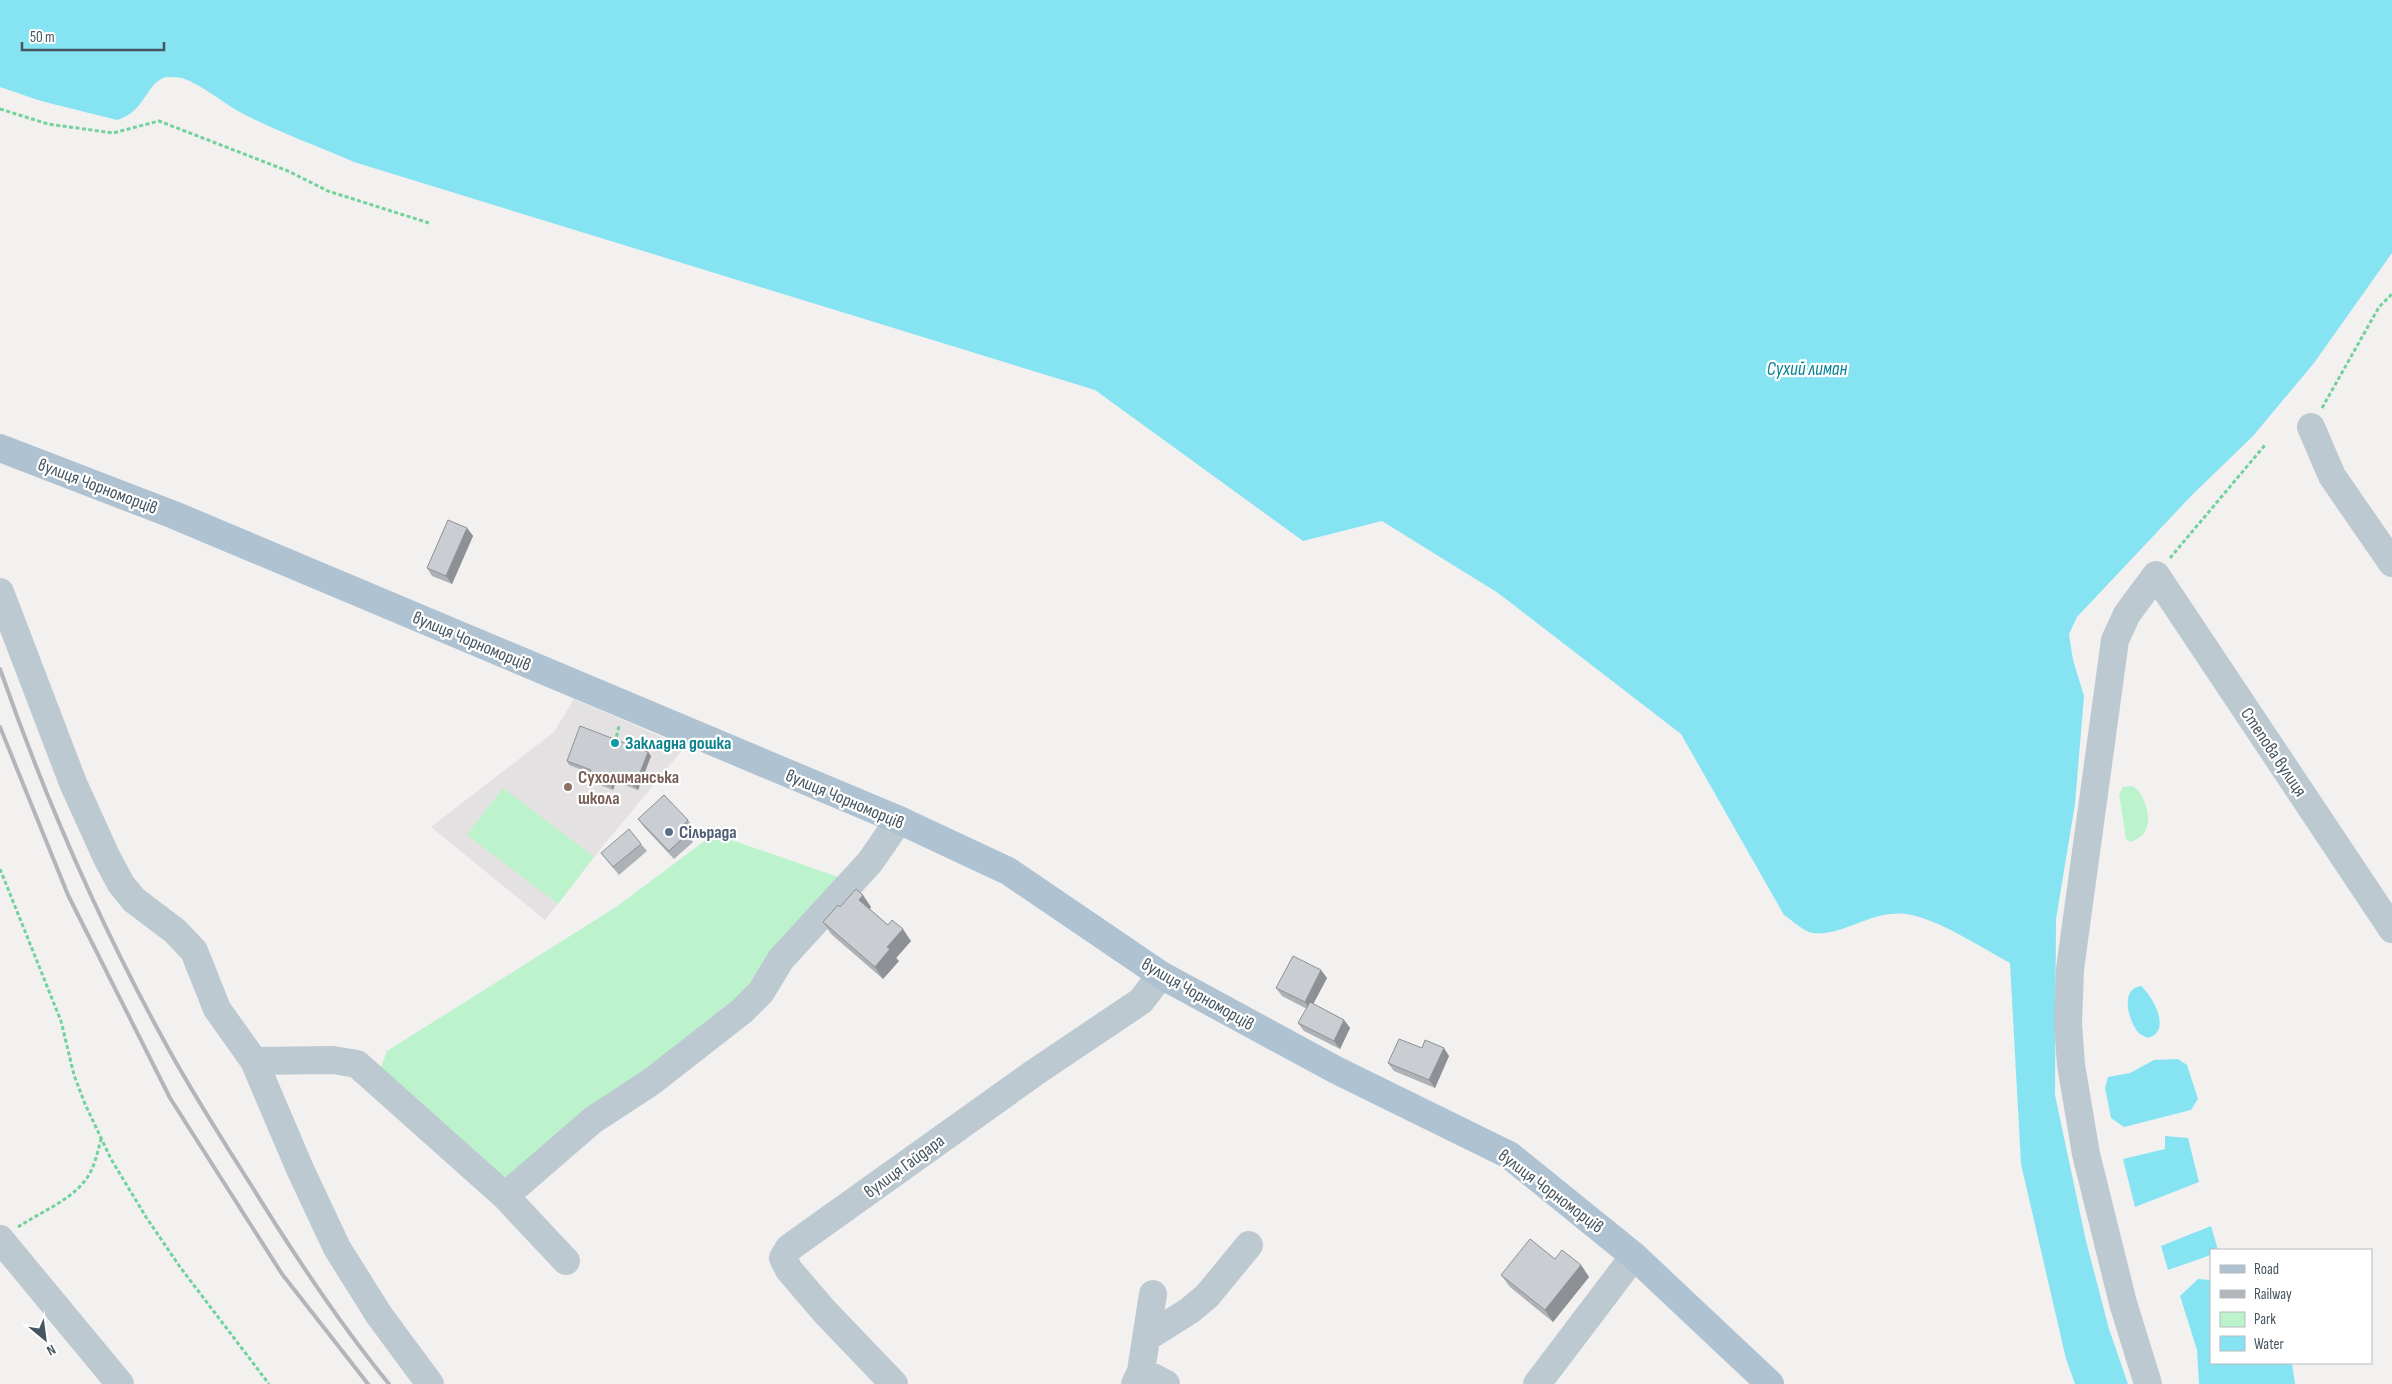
<svg xmlns="http://www.w3.org/2000/svg" width="2392" height="1384" viewBox="0 0 2392 1384" font-family="'Sofia Sans Condensed',sans-serif">
<style>
.education{fill:#e4e1e2}
.green{fill:#bcf3cd}
.water{fill:#86e4f2}
.lines{fill:none;stroke-linecap:round;stroke-linejoin:round}
.path{stroke:#71d39b;stroke-width:3;stroke-dasharray:4 2.5;stroke-linecap:butt}
.minor{stroke:#bdc9d0;stroke-width:28}
.major{stroke:#aec2d1;stroke-width:28}
.rail{stroke:#b2b6bb;stroke-width:4}
.wall{fill:#aeb1b5}
.shaded-wall{fill:#8d9094}
.building{fill:#caced3;stroke:#8d9094}
.culture-dot{fill:#0f9aa8;stroke:#fff;stroke-width:2}
.education-dot{fill:#8d6e63;stroke:#fff;stroke-width:2}
.service-dot{fill:#5c6f8a;stroke:#fff;stroke-width:2}
.labels{text-anchor:middle;stroke-width:4.5;stroke-linejoin:round;paint-order:stroke}
.street-label{font-size:18px;fill:#46555f;stroke:#fff}
.culture-label{font-size:18px;font-weight:bold;fill:#0d838f;stroke:#fff;text-anchor:start}
.education-label{font-size:18px;font-weight:bold;fill:#785e54;stroke:#fff;text-anchor:start}
.service-label{font-size:18px;font-weight:bold;fill:#4e5e75;stroke:#fff;text-anchor:start}
.water-label{font-size:19px;font-style:italic;fill:#058295;stroke:#fff}
</style>
<rect width="100%" height="100%" fill="#f3f0f0"/>
<path class="education" d="M 574,699 L 685,747 L 594,857 L 545,920 L 431,827 L 554,732 Z"/>
<path class="green" d="M 2133,786 C 2144,793 2152,816 2146,829 C 2144,836 2137,839 2131,842 L 2126,839 L 2119,794 L 2123,787 Z
M 503,788 L 594,857 L 558,904 L 467,835 Z
M 714,834 L 844,879 L 754,990 L 503,1184 L 379,1072 L 387,1051 L 616,907 Z"/>
<path class="water" d="M 0,0 L 2392,0 L 2392,253 L 2314,363 L 2253,436 L 2192,495 L 2077,617 L 2069,634 L 2073,660 L 2084,696 L 2075,804 L 2056,919 L 2055,1095 L 2086,1241 L 2109,1329 L 2128,1384 L 2075,1384 L 2066,1359 L 2021,1164 L 2010,963 C 1982,948 1937,918 1906,914 C 1871,910 1842,937 1813,933 C 1804,932 1792,920 1784,915 L 1681,734 L 1498,593 L 1382,521 L 1303,541 L 1095,390 L 354,162 C 316,145 275,131 238,111 C 220,101 203,85 182,78 C 178,77 172,77 167,77 C 146,81 146,112 117,120 L 41,101 L 0,87 Z
M 2141,986 C 2153,996 2173,1033 2147,1038 C 2144,1036 2139,1034 2137,1031 C 2128,1018 2120,989 2141,986 Z
M 2178,1059 L 2187,1065 L 2198,1099 L 2191,1110 L 2124,1127 L 2111,1118 L 2105,1088 L 2108,1077 L 2130,1073 L 2154,1060 Z
M 2165,1136 L 2188,1138 L 2199,1182 L 2135,1207 L 2123,1159 L 2165,1149 Z
M 2211,1226 L 2218,1250 L 2211,1250 L 2211,1255 L 2168,1270 L 2161,1246 Z
M 2198,1279 L 2211,1280 L 2211,1363 L 2292,1363 L 2295,1384 L 2199,1384 L 2197,1350 L 2180,1296 Z"/>
<g class="lines">
<path class="path" d="M 0,109 L 48,124 L 113,133 L 159,121 L 288,171 L 328,191 L 429,223
M 2322,408 L 2379,307 L 2392,294
M 2170,558 L 2265,445
M 615,743 L 619,726
M 0,869 L 61,1021 L 74,1075 L 85,1104 L 111,1159 L 146,1217 L 180,1267 L 269,1384
M 18,1227 C 39,1213 67,1202 83,1183 C 94,1171 97,1154 101,1139"/>
<path class="minor" d="M 2311,427 L 2332,476 L 2392,563
M 0,592 L 73,783 L 107,858 L 121,884 L 134,900 L 175,931 L 194,951 L 217,1009 L 254,1061 L 300,1169 L 337,1248 L 379,1315 L 430,1384
M 254,1061 L 333,1060 L 357,1064 L 505,1196 L 566,1261
M 505,1196 L 593,1120 L 651,1082 L 742,1011 L 761,992 L 781,959 L 870,862 L 899,820
M 0,1239 L 120,1384
M 1146,1338 L 1189,1311 L 1207,1296 L 1249,1245
M 1141,1371 L 1166,1384
M 894,1384 L 825,1312 L 789,1270 L 783,1258 L 789,1248 L 1034,1073 L 1141,1001 L 1161,975
M 1135,1384 L 1141,1371 L 1153,1294
M 1537,1384 L 1634,1256
M 2148,1384 L 2123,1303 L 2086,1154 L 2071,1065 L 2068,1024 L 2070,969 L 2115,640 L 2127,614 L 2156,575 L 2392,929"/>
<path class="major" d="M 0,448 L 174,515 L 899,820 L 1008,871 L 1161,975 L 1336,1070 L 1509,1155 L 1634,1256 L 1770,1384"/>
<path class="rail" d="M 0,669 C 44,795 98,920 162,1037 C 189,1088 220,1136 251,1185 C 293,1253 338,1322 389,1384
M 0,727 L 68,895 L 170,1098 L 282,1274 L 368,1384"/>
</g>
<path class="wall" d="M 467,528 L 473,536 L 452,584 L 432,576 L 427,568 Z
M 648,752 L 651,756 L 638,790 L 616,782 L 613,790 L 590,781 L 588,777 L 590,773 L 569,765 L 567,761 Z
M 638,819 L 688,820 L 694,828 L 687,834 L 693,842 L 674,859 L 644,827 Z
M 641,844 L 647,851 L 619,875 L 601,853 Z
M 871,907 L 870,909 L 888,925 L 911,941 L 896,958 L 899,961 L 883,979 L 831,934 L 823,922 Z
M 1327,978 L 1313,1004 L 1344,1020 L 1350,1028 L 1340,1049 L 1304,1031 L 1298,1023 L 1307,1009 L 1282,996 L 1276,988 Z
M 1422,1048 L 1449,1056 L 1435,1088 L 1394,1071 L 1388,1063 Z
M 1555,1259 L 1581,1265 L 1589,1277 L 1553,1322 L 1510,1287 L 1501,1275 Z"/>
<path class="shaded-wall" d="M 467,528 L 473,536 L 452,584 L 446,576 Z
M 648,752 L 651,756 L 638,790 L 635,786 Z
M 614,778 L 616,782 L 613,790 L 611,786 Z
M 863,895 L 871,907 L 867,912 L 859,900 Z
M 903,929 L 911,941 L 896,958 L 899,961 L 883,979 L 875,967 L 887,947 Z
M 1321,970 L 1327,978 L 1310,1010 L 1305,1002 Z
M 1344,1020 L 1350,1028 L 1340,1049 L 1334,1041 Z
M 1444,1048 L 1449,1056 L 1435,1088 L 1429,1080 Z
M 1581,1265 L 1589,1277 L 1553,1322 L 1545,1310 Z"/>
<path class="building" d="M 448,520 L 467,528 L 446,576 L 427,568 Z
M 580,726 L 648,752 L 635,786 L 614,778 L 611,786 L 588,777 L 591,770 L 567,761 Z
M 664,795 L 688,820 L 681,828 L 687,834 L 669,851 L 638,819 Z
M 629,829 L 641,844 L 613,867 L 601,853 Z
M 856,889 L 863,895 L 859,900 L 888,925 L 892,920 L 903,929 L 887,947 L 890,949 L 875,967 L 823,922 L 838,905 L 840,907 Z
M 1293,956 L 1321,970 L 1305,1002 L 1276,988 Z
M 1310,1002 L 1344,1020 L 1334,1041 L 1298,1023 Z
M 1399,1039 L 1422,1048 L 1425,1040 L 1444,1048 L 1429,1080 L 1388,1063 Z
M 1530,1239 L 1555,1259 L 1562,1250 L 1581,1265 L 1545,1310 L 1501,1275 Z"/>
<circle class="culture-dot" cx="615" cy="743" r="5"/>
<circle class="education-dot" cx="568" cy="787" r="5"/>
<circle class="service-dot" cx="669" cy="832" r="5"/>
<g class="labels">
<g class="street-label">
<text transform="translate(98 486) rotate(21)" y="6">вулиця Чорноморців</text>
<text transform="translate(472 641) rotate(23)" y="6">вулиця Чорноморців</text>
<text transform="translate(2274 752) rotate(56)" y="6">Степова вулиця</text>
<text transform="translate(845 799) rotate(23)" y="6">вулиця Чорноморців</text>
<text transform="translate(1198 994) rotate(30)" y="6">вулиця Чорноморців</text>
<text transform="translate(904 1166) rotate(-36)" y="6">вулиця Гайдара</text>
<text transform="translate(1551 1191) rotate(37)" y="6">вулиця Чорноморців</text>
</g>
<g class="culture-label">
<text x="625" y="749">Закладна дошка</text>
</g>
<g class="education-label">
<text x="578" y="783">Сухолиманська<tspan x="578" dy="21">школа</tspan></text>
</g>
<g class="service-label">
<text x="679" y="838">Сільрада</text>
</g>
<g class="water-label">
<text x="1807" y="375">Сухий лиман</text>
</g>
</g>
<rect x="2210" y="1249" width="162" height="115" fill="#ffffff" stroke="#b5bbbf"/>
<rect x="2220" y="1265" width="25" height="8" fill="#aec2d1" stroke="#b5bbbf"/>
<text x="2254" y="1274" font-size="15" fill="#46555f">Road</text>
<rect x="2220" y="1290" width="25" height="8" fill="#b2b6bb" stroke="#b5bbbf"/>
<text x="2254" y="1299" font-size="15" fill="#46555f">Railway</text>
<rect x="2220" y="1312" width="25" height="15" fill="#bcf3cd" stroke="#b5bbbf"/>
<text x="2254" y="1324" font-size="15" fill="#46555f">Park</text>
<rect x="2220" y="1336" width="25" height="15" fill="#86e4f2" stroke="#b5bbbf"/>
<text x="2254" y="1349" font-size="15" fill="#46555f">Water</text>
<g transform="translate(45 1339) rotate(151)" stroke="#ffffff" stroke-width="4" paint-order="stroke">
<path d="M0-4L9 19L0 12L-9 19Z" fill="#46555f"/>
<text y="-8" font-size="14" font-weight="bold" text-anchor="middle" fill="#46555f">N</text>
</g>
<path d="M22 42v8h142v-8" fill="none" stroke="#46555f" stroke-width="2.5"/>
<text x="30" y="42" font-size="15" fill="#46555f" stroke="#ffffff" stroke-width="4" paint-order="stroke">50 m</text>
</svg>
